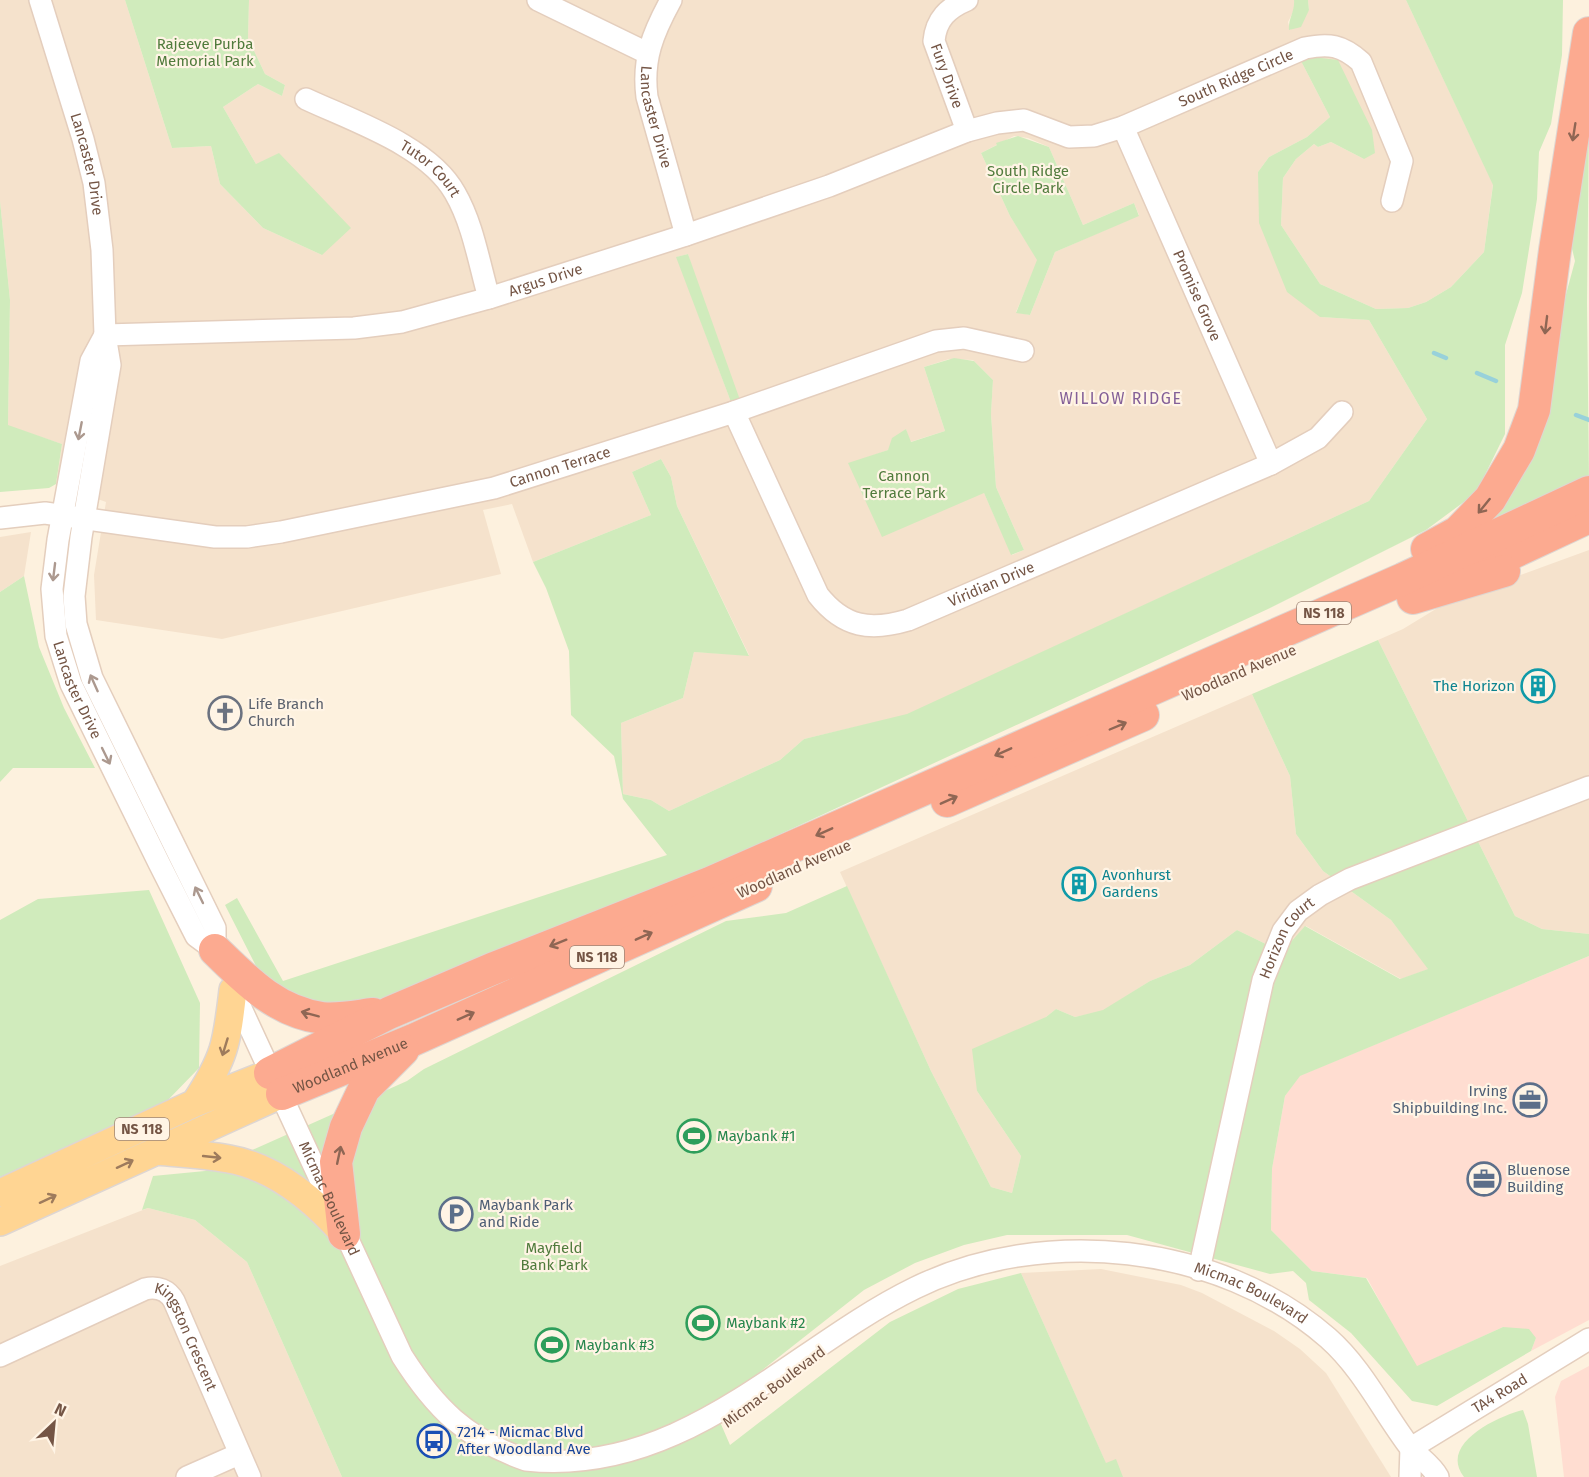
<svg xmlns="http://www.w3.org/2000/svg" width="1589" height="1477" viewBox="0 0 1589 1477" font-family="'Fira Sans',sans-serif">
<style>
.residential{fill:#f5e2cc;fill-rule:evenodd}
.commercial{fill:#ffddd1}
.green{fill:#d0ebbc}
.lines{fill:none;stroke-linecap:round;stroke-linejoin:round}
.stream{stroke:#98d1da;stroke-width:4.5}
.minor-casing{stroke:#e4cebd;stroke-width:24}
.major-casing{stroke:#ded6d2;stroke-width:30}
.highway-casing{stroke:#ded6d2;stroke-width:34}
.minor{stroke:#fff;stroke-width:21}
.major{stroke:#ffd593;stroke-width:27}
.highway{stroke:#fcaa90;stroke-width:32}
.oneway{stroke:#8f6654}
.oneway2{stroke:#ac998f}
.oneway3{stroke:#9e7b5c}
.labels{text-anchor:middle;stroke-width:4.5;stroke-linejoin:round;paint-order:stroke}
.shield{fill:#fff4e5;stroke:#9e8575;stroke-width:1.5}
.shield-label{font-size:14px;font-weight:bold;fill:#745545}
.park-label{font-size:15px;fill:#507b3c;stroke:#fff4e5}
.street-label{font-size:15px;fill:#745545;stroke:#fff4e5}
.culture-label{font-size:15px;fill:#0d838f;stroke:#fff4e5;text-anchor:end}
.worship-label{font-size:15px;fill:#5b616d;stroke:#fff4e5;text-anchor:start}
.service-label{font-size:15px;fill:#4e5e75;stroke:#fff4e5;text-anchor:start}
.leisure-label{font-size:15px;fill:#27864d;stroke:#fff4e5;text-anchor:start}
.transit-label{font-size:15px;fill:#164399;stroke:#fff4e5;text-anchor:start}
.neighbourhood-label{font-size:16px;letter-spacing:1.5px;fill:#846098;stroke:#fff4e5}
</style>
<rect width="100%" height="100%" fill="#fdf1de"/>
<path class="residential" d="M 0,0 L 125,0 L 172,148 L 211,146 L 220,184 L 263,228 L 322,255 L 256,164 L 223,107 L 258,84 L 282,96 L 285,85 L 265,74 L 248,38 L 249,0 L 1294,0 L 1295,8 L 1288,22 L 1290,30 L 1309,10 L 1308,0 L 1406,0 L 1493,184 L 1484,252 L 1451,287 L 1426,302 L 1408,308 L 1376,309 L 1320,284 L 1281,225 L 1283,178 L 1296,159 L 1314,144 L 1318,147 L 1331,142 L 1364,159 L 1301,61 L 1330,117 L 1307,137 L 1269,157 L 1258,172 L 1320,317 L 1369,320 L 1427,419 L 1369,501 L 907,715 L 804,739 L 780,760 L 669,811 L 651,800 L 623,794 L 621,723 L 683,698 L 694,652 L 749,655 L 677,506 L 671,477 L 661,459 L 632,472 L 651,515 L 533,562 L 512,504 L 483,510 L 501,574 L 222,639 L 96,620 L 94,575 L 106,502 L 56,484 L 62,444 L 8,426 L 10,300 L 0,201 ZM 1014,136 L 1028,138 L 1049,147 L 1083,225 L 1134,203 L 1139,215 L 1055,252 L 1030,315 L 1016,312 L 1038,260 L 1010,216 L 981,153 ZM 688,254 L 731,402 L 677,257 ZM 949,359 L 973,360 L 993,380 L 991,414 L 996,487 L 1024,550 L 1012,555 L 984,493 L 849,464 L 888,450 L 906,429 L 910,442 L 945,431 L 924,367 Z
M 31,532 L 24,576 L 0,592 L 0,537 Z
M 1589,550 L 1589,934 L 1542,929 L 1515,916 L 1378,640 L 1403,629 L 1449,601 Z
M 1252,694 L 1290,776 L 1296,834 L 1323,871 L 1391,920 L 1429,969 L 1401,979 L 1306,926 L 1282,952 L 1237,930 L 1190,965 L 1150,981 L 1103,1011 L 1075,1017 L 1056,1009 L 1046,1017 L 977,1091 L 1021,1156 L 1012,1193 L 991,1187 L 931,1071 L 840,872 Z
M 148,1208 L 195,1220 L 247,1262 L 342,1477 L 0,1477 L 0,1266 Z
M 1101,1269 L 1181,1285 L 1202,1293 L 1274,1331 L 1300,1349 L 1326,1373 L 1391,1477 L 1112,1477 L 1021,1273 Z"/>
<path class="commercial" d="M 1589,956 L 1589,1320 L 1531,1351 L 1536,1338 L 1503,1327 L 1416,1367 L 1367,1278 L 1312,1271 L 1271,1230 L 1272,1169 L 1285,1096 L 1299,1076 Z
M 1589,1366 L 1589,1477 L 1564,1477 L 1555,1397 L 1561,1381 Z"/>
<path class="green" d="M 125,0 L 249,0 L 248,38 L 265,74 L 285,85 L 282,96 L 258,84 L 223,107 L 256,164 L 279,153 L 351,228 L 322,255 L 263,228 L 220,184 L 211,146 L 172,148 Z
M 1294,0 L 1308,0 L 1309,10 L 1301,27 L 1289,30 C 1288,19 1295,12 1294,0 Z
M 1406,0 L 1563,0 L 1562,55 L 1551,124 L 1539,152 L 1537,199 L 1522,293 L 1505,345 L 1505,434 L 1476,493 L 1426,530 L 1268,609 L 672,884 L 370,1005 L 301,1007 L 257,968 L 225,905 L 237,898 L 283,981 L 667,855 L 623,799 L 614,756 L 571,715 L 569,651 L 546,588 L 533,562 L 651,515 L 632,472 L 661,459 L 671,477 L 677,506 L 749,656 L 694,652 L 683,698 L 621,723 L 623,794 L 651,800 L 669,811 L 780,760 L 804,739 L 907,714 L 1369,501 L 1427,419 L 1369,320 L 1320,317 L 1287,292 L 1259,223 L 1258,172 L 1269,157 L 1307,137 L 1330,117 L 1301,61 L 1313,57 L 1338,60 L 1372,130 L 1375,153 L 1364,159 L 1331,142 L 1318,147 L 1314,144 L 1296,159 L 1283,178 L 1281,225 L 1320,284 L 1376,309 L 1408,308 L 1426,302 L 1451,287 L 1484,252 L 1493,185 Z
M 1589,123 L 1587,303 L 1589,483 L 1485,531 L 1545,372 L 1575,261 L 1567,228 Z
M 1018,136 L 1049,147 L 1083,225 L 1134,203 L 1139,216 L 1055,252 L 1030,315 L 1016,313 L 1037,260 L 1010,216 L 981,153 L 997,145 L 996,143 Z
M 0,201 L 10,300 L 8,425 L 62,444 L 56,484 L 49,488 L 0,492 Z
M 688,254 L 740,400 L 731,402 L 676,257 Z
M 954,358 L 974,361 L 993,380 L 991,414 L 996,487 L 1024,550 L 1011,555 L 984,493 L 882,537 L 848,463 L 888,450 L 892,438 L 906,429 L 911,442 L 945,431 L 924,367 Z
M 24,576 L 39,647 L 64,708 L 95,768 L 13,768 L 0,782 L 0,592 Z
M 1378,640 L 1515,916 L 1542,929 L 1589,934 L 1589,956 L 1300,1076 L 1285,1096 L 1272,1169 L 1271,1230 L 1312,1271 L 1366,1278 L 1417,1366 L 1503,1327 L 1529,1329 L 1536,1338 L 1531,1351 L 1437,1406 L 1412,1401 L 1351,1333 L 1309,1300 L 1306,1283 L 1293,1271 L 1270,1274 L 1127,1235 L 1007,1235 L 964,1245 L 915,1263 L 864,1290 L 714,1408 L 730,1445 L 890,1322 L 958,1289 L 1021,1273 L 1106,1463 L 1116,1459 L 1123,1477 L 342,1477 L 247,1262 L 195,1220 L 148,1208 L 142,1210 L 153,1176 L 205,1171 L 407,1081 L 424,1069 L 726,921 L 786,913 L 847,886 L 931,1071 L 991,1187 L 1012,1193 L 1021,1156 L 977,1091 L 972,1049 L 1046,1017 L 1056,1009 L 1075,1017 L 1103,1010 L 1150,981 L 1190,965 L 1237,930 L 1282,952 L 1305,926 L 1400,979 L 1428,969 L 1391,920 L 1323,871 L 1296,834 L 1290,776 L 1252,694 Z
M 149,890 L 200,1003 L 199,1068 L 165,1103 L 0,1177 L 0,920 L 38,899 Z
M 1523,1410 L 1528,1424 L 1537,1477 L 1464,1477 C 1438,1444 1498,1416 1523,1410 Z"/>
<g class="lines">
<path class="stream" d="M 1434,353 L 1446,358
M 1477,373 L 1496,381
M 1576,415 L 1589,420"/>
<defs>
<g id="minor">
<path id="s1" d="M 40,0 L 83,139 L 94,183 L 102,250 L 105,335 L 110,365 L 81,537 L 74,596 L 76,624 L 92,678 L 215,928 L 215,950 L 220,960"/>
<path d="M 538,0 L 647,53"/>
<path id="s2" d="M 671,0 C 653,33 642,59 647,97 L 686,235"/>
<path id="s3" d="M 967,0 C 948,8 936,19 934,41 L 967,131"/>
<path id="s4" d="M 306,99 C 353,121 429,146 455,193 C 473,224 479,263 489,298"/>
<path id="s5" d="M 1123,127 L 1271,464"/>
<path id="s6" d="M 105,335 L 354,328 L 402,322 L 489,298 L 686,235 L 829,186 L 967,131 L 997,123 L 1024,120 L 1069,137 L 1094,136 L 1123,127 L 1305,48 C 1329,43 1342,45 1361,62 L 1402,161 L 1392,201"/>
<path id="s7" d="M 105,335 L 91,361 L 58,540 L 52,589 L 56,636 L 71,684 L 159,863 L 196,936 L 215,950"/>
<path id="s8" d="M 734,412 L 818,595 C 844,628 871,631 908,620 L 1271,464 L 1318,438 L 1342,412"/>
<path id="s9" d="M 0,518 L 45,513 L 215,537 L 247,537 L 281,532 L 494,488 L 734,412 L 936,341 L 964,338 L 1023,351"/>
<path id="s10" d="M 232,989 L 402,1356 C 435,1408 466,1439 526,1460 C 684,1477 790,1349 915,1288 C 1043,1225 1219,1243 1328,1338 C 1362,1368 1382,1410 1409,1446 C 1418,1457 1431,1464 1438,1477"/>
<path id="s11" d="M 1199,1270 L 1263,980 L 1283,931 L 1298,911 L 1320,895 L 1350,879 L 1589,787"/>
<path id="s12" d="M 0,1356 L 145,1289 C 158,1286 168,1290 174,1301 L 250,1477"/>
<path id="s13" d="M 1411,1448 L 1589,1339"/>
<path d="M 187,1477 L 239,1454"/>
<path d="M 1410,1477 L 1411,1448"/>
</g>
<path id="major" d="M 195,1103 C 225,1058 227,1043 233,990
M 155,1151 C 179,1153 204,1154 229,1159 C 274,1167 314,1200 344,1234
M 0,1193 L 195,1103 L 270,1073
M 0,1222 L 282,1094"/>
<g id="highway">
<path d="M 1427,549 L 1458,532 L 1490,499 L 1519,450 L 1534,410 L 1555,250 L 1589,33"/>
<path d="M 1480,568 L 1589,517"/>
<path d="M 1413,598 L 1504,571"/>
<path d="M 947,801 L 1143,715"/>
<path d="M 215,950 C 246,980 276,1012 322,1018 C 338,1020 357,1016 373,1014"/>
<path d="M 270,1073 L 389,1013 L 492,969 L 710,883 L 1403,579 L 1589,492"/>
<path id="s14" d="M 282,1094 L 413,1040 L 756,886"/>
<path d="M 344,1234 L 336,1162 L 346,1127 L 364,1089 L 403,1050"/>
</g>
</defs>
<use href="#minor" class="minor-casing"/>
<use href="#major" class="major-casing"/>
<use href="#highway" class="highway-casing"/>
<use href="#minor" class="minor"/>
<use href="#major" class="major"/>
<use href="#highway" class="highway"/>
</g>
<defs><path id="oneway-shaft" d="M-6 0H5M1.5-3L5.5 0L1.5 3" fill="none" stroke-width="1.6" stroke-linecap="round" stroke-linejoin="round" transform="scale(1.5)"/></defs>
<g class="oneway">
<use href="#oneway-shaft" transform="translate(1574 132) rotate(99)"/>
<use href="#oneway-shaft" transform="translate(1546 325) rotate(97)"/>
<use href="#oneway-shaft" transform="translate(1484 506) rotate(129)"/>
<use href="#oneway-shaft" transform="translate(1118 726) rotate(-23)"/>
<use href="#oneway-shaft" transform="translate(1003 752) rotate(156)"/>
<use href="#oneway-shaft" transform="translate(949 800) rotate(-24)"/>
<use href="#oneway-shaft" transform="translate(824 832) rotate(156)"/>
<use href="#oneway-shaft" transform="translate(644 936) rotate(-24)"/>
<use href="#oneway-shaft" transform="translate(558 943) rotate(158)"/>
<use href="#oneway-shaft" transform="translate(310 1014) rotate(-165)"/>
<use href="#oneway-shaft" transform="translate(466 1016) rotate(-24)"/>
<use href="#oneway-shaft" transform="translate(339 1155) rotate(-78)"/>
</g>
<g class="oneway2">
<use href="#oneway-shaft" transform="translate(80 431) rotate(101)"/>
<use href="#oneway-shaft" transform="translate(54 572) rotate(97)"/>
<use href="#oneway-shaft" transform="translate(94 683) rotate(-114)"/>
<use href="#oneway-shaft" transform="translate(106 756) rotate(64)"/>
<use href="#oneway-shaft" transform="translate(199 895) rotate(-116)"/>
</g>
<g class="oneway3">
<use href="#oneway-shaft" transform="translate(225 1047) rotate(107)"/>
<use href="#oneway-shaft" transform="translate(212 1157) rotate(6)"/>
<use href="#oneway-shaft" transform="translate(125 1164) rotate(-25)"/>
<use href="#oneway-shaft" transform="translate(48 1199) rotate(-25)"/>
</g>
<defs>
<symbol id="building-ring" viewBox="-11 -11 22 22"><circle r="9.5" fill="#fff4e5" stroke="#0f9aa8" stroke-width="1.5"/><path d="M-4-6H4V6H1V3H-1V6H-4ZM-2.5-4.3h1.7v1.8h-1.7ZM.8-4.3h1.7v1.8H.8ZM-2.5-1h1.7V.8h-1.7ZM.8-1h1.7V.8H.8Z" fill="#0f9aa8"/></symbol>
<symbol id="church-ring" viewBox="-11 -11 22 22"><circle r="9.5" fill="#fff4e5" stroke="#6b7280" stroke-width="1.5"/><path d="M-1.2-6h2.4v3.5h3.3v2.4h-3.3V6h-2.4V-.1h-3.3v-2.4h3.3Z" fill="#6b7280"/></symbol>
<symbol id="office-ring" viewBox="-11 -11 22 22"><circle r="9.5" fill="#fff4e5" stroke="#5c6f8a" stroke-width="1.5"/><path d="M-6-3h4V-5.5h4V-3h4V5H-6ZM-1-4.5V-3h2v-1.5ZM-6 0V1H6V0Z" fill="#5c6f8a"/></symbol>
<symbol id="stadium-ring" viewBox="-11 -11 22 22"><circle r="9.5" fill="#fff4e5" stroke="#2e9e5b" stroke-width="1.5"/><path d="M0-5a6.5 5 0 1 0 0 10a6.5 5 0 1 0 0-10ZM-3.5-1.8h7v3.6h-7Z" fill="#2e9e5b"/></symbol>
<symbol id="parking-ring" viewBox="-11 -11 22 22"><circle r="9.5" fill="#fff4e5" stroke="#5c6f8a" stroke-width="1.5"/><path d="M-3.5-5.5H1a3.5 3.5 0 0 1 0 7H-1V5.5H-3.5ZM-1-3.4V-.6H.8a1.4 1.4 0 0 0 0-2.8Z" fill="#5c6f8a"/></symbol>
<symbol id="bus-ring" viewBox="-11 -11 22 22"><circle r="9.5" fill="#fff4e5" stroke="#1a4fb4" stroke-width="1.5"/><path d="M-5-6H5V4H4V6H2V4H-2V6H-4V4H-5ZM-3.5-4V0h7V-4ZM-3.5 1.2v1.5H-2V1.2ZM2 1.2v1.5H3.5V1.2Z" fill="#1a4fb4"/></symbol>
</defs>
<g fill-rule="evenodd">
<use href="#building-ring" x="1519" y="667" width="38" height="38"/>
<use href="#church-ring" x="206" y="694" width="38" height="38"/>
<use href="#building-ring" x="1060" y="865" width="38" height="38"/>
<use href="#office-ring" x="1511" y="1081" width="38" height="38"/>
<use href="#stadium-ring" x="675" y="1117" width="38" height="38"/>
<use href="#office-ring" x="1465" y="1160" width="38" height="38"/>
<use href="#parking-ring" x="437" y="1195" width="38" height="38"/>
<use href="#stadium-ring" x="684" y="1304" width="38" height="38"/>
<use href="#stadium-ring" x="533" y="1326" width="38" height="38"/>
<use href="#bus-ring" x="415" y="1422" width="38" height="38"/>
</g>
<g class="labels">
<g class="shield">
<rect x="1297" y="602" width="54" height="22" rx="4.5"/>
<rect x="570" y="946" width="54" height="22" rx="4.5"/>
<rect x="115" y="1118" width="54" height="22" rx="4.5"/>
</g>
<g class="shield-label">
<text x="1324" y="618">NS 118</text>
<text x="597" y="962">NS 118</text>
<text x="142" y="1134">NS 118</text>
</g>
<g class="park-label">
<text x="205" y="49">Rajeeve Purba<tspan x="205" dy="17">Memorial Park</tspan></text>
<text x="1028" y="176">South Ridge<tspan x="1028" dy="17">Circle Park</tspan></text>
<text x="904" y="481">Cannon<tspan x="904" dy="17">Terrace Park</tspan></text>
<text x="554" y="1253">Mayfield<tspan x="554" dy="17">Bank Park</tspan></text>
</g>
<g class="street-label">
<text dy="5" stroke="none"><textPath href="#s3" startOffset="93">Fury Drive</textPath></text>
<text dy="5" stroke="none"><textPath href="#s6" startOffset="1179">South Ridge Circle</textPath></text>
<text dy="5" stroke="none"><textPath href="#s2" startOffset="123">Lancaster Drive</textPath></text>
<text dy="5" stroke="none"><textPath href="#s1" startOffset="171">Lancaster Drive</textPath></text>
<text dy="5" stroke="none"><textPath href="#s4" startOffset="144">Tutor Court</textPath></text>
<text dy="5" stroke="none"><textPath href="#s6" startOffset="447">Argus Drive</textPath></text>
<text dy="5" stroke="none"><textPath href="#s5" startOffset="184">Promise Grove</textPath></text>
<text dy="5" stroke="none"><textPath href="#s9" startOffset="570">Cannon Terrace</textPath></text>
<text dy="5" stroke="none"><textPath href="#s8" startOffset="393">Viridian Drive</textPath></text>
<text transform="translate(1239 673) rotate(-23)" y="5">Woodland Avenue</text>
<text dy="5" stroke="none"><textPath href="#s7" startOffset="366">Lancaster Drive</textPath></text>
<text transform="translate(794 869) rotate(-24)" y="5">Woodland Avenue</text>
<text dy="5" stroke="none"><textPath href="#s11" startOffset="346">Horizon Court</textPath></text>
<text dy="5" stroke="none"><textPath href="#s14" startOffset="74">Woodland Avenue</textPath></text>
<text dy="5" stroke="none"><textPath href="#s10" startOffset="231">Micmac Boulevard</textPath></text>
<text dy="5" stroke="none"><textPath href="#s10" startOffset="1353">Micmac Boulevard</textPath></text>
<text dy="5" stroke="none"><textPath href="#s12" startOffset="230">Kingston Crescent</textPath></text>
<text transform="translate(774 1387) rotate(-37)" y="5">Micmac Boulevard</text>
<text dy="5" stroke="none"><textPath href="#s13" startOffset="104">TA4 Road</textPath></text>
</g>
<g class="culture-label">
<text x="1515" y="691">The Horizon</text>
<text x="1102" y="880" text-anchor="start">Avonhurst<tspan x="1102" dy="17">Gardens</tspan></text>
</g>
<g class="worship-label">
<text x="248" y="709">Life Branch<tspan x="248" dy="17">Church</tspan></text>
</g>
<g class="service-label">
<text x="1507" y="1096" text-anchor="end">Irving<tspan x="1507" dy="17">Shipbuilding Inc.</tspan></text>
<text x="1507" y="1175">Bluenose<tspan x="1507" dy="17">Building</tspan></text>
<text x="479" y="1210">Maybank Park<tspan x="479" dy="17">and Ride</tspan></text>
</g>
<g class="leisure-label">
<text x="717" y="1141">Maybank #1</text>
<text x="726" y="1328">Maybank #2</text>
<text x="575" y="1350">Maybank #3</text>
</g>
<g class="transit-label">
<text x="457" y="1437">7214 - Micmac Blvd<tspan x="457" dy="17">After Woodland Ave</tspan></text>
</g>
<g class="neighbourhood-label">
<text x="1121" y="404">WILLOW RIDGE</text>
</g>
</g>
<g transform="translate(54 1423) rotate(26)" stroke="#fff4e5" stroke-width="4.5" paint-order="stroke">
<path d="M0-4.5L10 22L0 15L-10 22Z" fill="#745545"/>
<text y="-9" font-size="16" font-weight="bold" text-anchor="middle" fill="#745545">N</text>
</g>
</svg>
